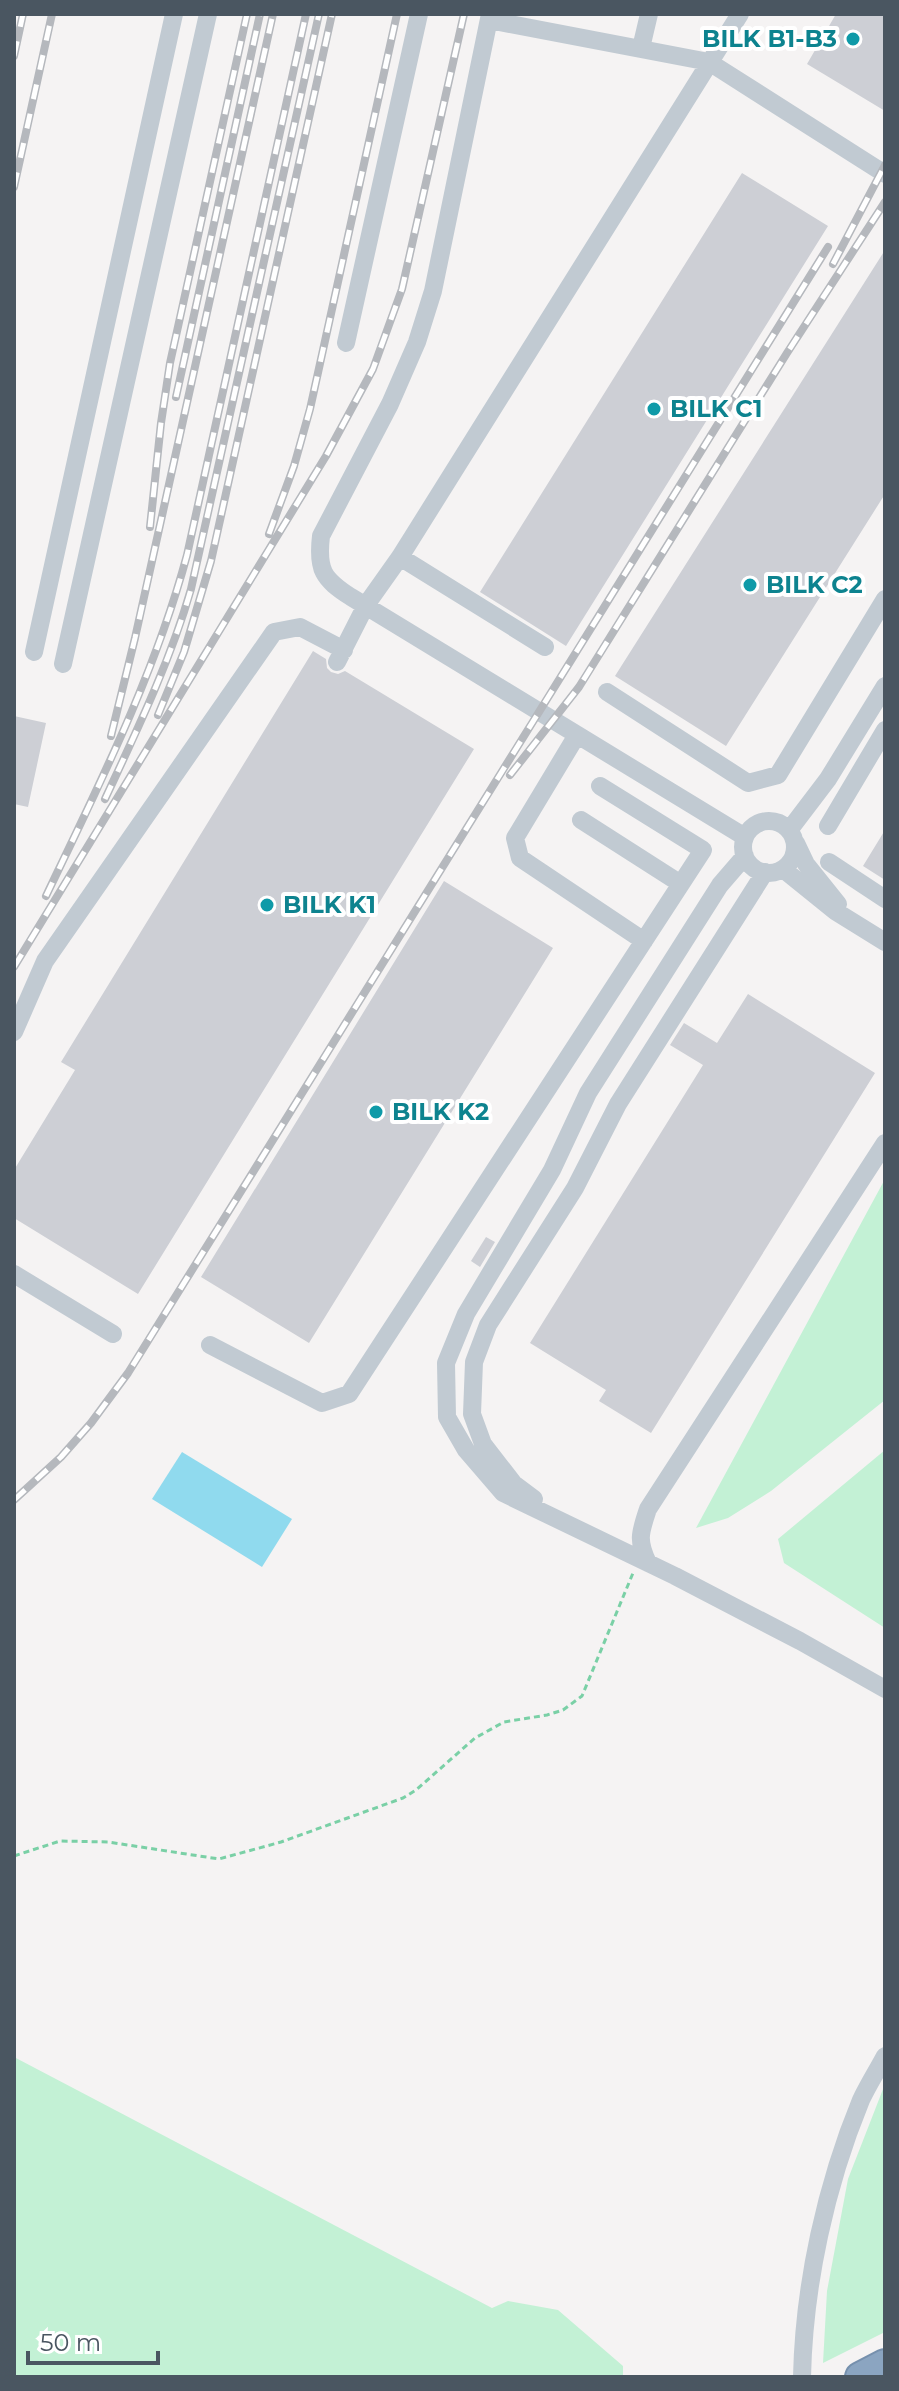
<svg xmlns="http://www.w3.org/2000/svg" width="899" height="2391" viewBox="0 0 899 2391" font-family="Montserrat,sans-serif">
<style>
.green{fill:#c3f1d5}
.water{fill:#90daee}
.building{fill:#cdcfd5}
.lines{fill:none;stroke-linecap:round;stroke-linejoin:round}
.highway-casing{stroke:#7690ad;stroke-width:32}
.path{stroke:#7ad0a6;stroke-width:3;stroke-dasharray:6 4;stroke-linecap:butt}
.minor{stroke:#c1cad2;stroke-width:18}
.highway{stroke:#8ba5c1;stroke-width:28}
.rail-casing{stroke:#b5b8bd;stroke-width:8}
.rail{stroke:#fff;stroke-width:5;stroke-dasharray:15;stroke-linecap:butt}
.culture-dot{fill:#0f9aa8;stroke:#fff;stroke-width:3}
.labels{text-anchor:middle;stroke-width:8;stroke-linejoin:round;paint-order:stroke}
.culture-label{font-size:24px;font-weight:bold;fill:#0d838f;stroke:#fff;text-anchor:start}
</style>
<rect width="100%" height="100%" fill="#f5f3f3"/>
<path class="green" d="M 885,1179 L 885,1400 L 771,1491 L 728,1518 L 696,1528 Z
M 885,1450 L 885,1628 L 784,1563 L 778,1539 Z
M 14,2057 L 492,2308 L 508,2301 L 558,2310 L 623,2366 L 623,2377 L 14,2377 Z
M 885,2084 L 885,2332 L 823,2363 L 827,2291 L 848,2179 Z"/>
<path class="water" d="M 182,1452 L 292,1519 L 262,1567 L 152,1499 Z"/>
<path class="building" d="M 836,14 L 885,14 L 885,111 L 807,64 Z
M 742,173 L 828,226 L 566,646 L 480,592 Z
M 885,250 L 885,494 L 726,746 L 615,676 Z
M 313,651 L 326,659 L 327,668 L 331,672 L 338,674 L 345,671 L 474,749 L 138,1294 L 14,1218 L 14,1170 L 75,1070 L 61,1062 Z
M 14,716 L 46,723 L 28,807 L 14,804 Z
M 885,830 L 885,880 L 863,866 Z
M 444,881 L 553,948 L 309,1343 L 201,1277 Z
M 748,994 L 875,1073 L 651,1433 L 599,1401 L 606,1390 L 530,1343 L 703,1065 L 670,1045 L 684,1023 L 717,1043 Z
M 486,1237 L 495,1242 L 480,1267 L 471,1261 Z"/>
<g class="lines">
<defs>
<path id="highway" d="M 860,2377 L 885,2364"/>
</defs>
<use href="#highway" class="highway-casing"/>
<path class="path" d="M 14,1856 L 60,1841 L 108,1842 L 219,1859 L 281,1842 L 403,1798 L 416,1790 L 475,1738 L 504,1722 L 547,1715 L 563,1710 L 582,1696 L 633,1573"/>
<path class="minor" d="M 490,14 L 433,291 L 417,342 L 390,404 L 321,536 C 317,570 323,579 351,597 L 745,837
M 489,20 L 709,62 L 885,174
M 641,48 L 649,14
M 346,343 L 419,14
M 400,557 L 545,647
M 34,652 L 174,14
M 337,662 L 366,605 L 400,557 L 740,14
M 63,664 L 208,14
M 607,692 L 748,783 L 778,775 L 885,599
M 577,735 L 515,838 L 520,858 L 644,941
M 581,820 L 681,884
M743 847a26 26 0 1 1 52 0a26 26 0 1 1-52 0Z
M 828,826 L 885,730
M 790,829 L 828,779 L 885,686
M 796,843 L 806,864 L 838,904
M 745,856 L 720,885 L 588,1093 L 552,1170 L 466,1314 L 446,1363 L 447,1417 L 466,1450 L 503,1493 L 675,1576 L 800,1641 L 885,1689
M 829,862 L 885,899
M 783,869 L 835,911 L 885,942
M 14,1032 L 45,961 L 274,632 L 300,627 L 344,650
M 14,1274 L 113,1334
M 210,1345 L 322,1403 L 349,1394 L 703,850 L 600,786
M 534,1499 L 514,1484 L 483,1444 L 472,1414 L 474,1362 L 488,1325 L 575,1188 L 618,1104 L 765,872
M 648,1563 C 637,1540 640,1533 648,1509 L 885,1143
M 802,2377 C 804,2284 826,2185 861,2100 C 868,2085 877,2071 885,2056"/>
<use href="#highway" class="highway"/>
<defs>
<path id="rail" d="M 14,56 L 23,14
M 14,187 L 52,14
M 833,264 L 885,165
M 176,397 L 260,14
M 150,527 L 161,423 L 170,363 L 247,14
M 269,534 L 294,466 L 310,409 L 397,14
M 158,715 L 184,652 L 211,561 L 332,14
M 111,736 L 135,638 L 273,14
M 510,775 L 579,687 L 787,353 L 885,202
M 105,799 C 137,730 170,662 191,589 L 319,14
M 46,896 C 99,785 155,674 187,555 L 306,14
M 14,967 L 326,456 L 373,369 L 402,289 L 464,14
M 14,1500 L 61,1457 L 91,1423 L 128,1373 L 828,247"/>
</defs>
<use href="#rail" class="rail-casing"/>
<use href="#rail" class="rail"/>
</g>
<g class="culture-dot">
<circle cx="853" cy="39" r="8"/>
<circle cx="654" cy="409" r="8"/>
<circle cx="750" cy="585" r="8"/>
<circle cx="267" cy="905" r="8"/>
<circle cx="376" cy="1112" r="8"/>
</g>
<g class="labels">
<g class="culture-label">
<text x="837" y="47" text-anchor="end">BILK B1-B3</text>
<text x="670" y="417">BILK C1</text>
<text x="766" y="593">BILK C2</text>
<text x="283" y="913">BILK K1</text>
<text x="392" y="1120">BILK K2</text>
</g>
</g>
<rect width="899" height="2391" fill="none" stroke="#4a5661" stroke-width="32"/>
<path d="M28 2351v12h130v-12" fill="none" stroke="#4a5661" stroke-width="4"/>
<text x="40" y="2351" font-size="24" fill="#4a5661" stroke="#ffffff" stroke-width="6" paint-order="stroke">50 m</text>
</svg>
